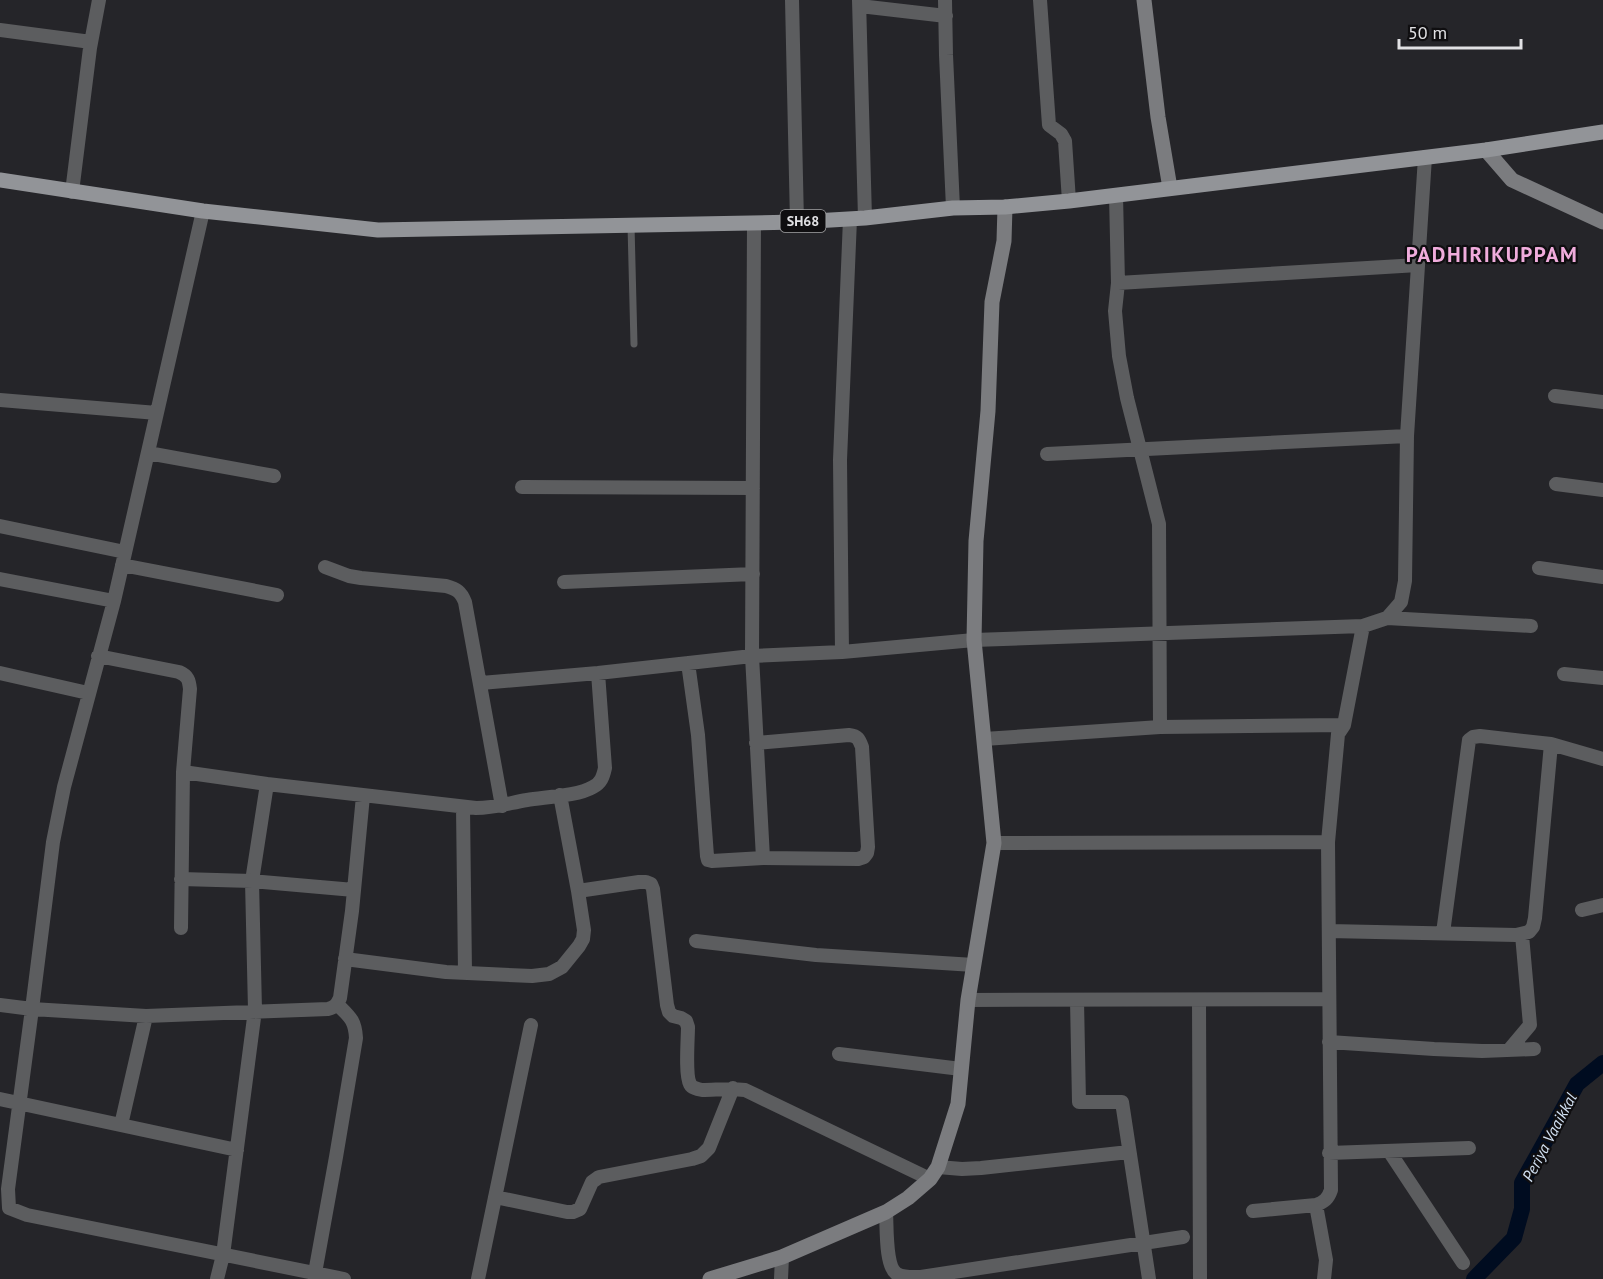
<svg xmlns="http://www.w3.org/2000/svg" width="1603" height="1279" viewBox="0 0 1603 1279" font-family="'PT Sans',sans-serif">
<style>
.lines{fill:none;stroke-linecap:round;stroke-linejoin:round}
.canal{stroke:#000c20;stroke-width:16}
.lane{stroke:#5c5d5f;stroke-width:7}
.street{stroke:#5c5d5f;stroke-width:14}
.secondary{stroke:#7b7c7f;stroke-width:15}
.primary{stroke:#929498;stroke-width:15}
.labels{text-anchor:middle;stroke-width:4.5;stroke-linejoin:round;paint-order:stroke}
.shield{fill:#0f0e10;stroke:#a2a2a4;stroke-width:1.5}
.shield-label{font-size:14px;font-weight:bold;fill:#e1e1e4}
.water-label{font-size:16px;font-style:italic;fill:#d3e2f4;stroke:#0f0e10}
.district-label{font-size:21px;font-weight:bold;letter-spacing:1.5px;fill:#f0acdc;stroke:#0f0e10}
</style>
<rect width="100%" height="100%" fill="#252529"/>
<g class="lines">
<path class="canal" d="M 1474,1279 L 1514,1238 L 1522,1209 L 1522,1183 L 1577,1084 L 1603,1063"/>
<path class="lane" d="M 631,225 L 634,344"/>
<path class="street" d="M 792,0 L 797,222
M 859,0 L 865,218
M 945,0 L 946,55 L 953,208
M 1040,0 L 1049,125 L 1061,134 L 1065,141 L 1069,201
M 860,6 L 946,16
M 0,30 L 91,42
M 72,192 L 90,48 L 99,0
M 1116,195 L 1118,283 L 1115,311 L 1119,356 L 1127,398 L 1159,524 L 1160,727
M 754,223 L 752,656 L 763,858
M 1118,283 L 1418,265
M 1555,396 L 1603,402
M 0,400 L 157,413
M 148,453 L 274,476
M 1047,454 L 1407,436
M 1556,484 L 1603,490
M 522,487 L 753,488
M 0,526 L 125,552
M 122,565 L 277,595
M 325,567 L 349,576 L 361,578 L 446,586 C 457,589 461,592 465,602 L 502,806
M 1539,568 L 1603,577
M 0,579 L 114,601
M 564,582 L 753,574
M 1387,618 L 1531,626
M 842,652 L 840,460 L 850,219
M 98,656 L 179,672 C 188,676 189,680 190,689 L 183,772 L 181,928
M 688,663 L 698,735 L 707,856 L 708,860 L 712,861 L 763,858 L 858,859 L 864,857 L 867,853 L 868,847 L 862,747 C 859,739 858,736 849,735 L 756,743
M 0,673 L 88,693
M 1564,674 L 1603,678
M 481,683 L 598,673 L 752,656 L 842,652 L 974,640 L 1363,626
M 984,739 L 1160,727 L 1344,725
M 183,772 L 267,784 L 476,808 C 495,808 509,803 527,800 C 545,797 578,796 593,787 C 601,783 603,777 605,768 L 598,673
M 463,807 L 465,973
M 994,843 L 1328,842
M 181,879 L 252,881 L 354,890
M 578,891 L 639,882 L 646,882 L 651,884 L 653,889 L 667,1005 L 669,1012 L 673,1016 L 681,1018 L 686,1021 L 688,1027 C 688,1038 685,1075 690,1084 C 692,1088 697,1089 702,1090 C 716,1090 730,1088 745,1090 L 930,1179
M 1582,910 L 1603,905
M 1329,931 L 1516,935 L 1529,932 L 1533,927 L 1535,918 L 1551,744
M 1443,933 L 1469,740 L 1473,737 L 1480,736 L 1551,744 L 1603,759
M 696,941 L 816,955 L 974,965
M 345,959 L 446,972 L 532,976 L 549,974 L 562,967 L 579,946 L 583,939 L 584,930 L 578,891 L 560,795
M 968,1000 L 1329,999
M 1077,1000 L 1079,1102 L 1122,1102 L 1149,1279
M 1199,1000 L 1200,1279
M 0,1005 L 32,1009 L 53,842 L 64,787 L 114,601 L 203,211
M 1329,1042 L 1434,1049 L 1482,1051 L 1534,1049
M 1509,1050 L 1530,1025 L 1522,935
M 839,1054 L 961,1069
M 0,1099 L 237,1150
M 121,1125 L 146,1016
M 1389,1151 L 1463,1263
M 1329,1153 L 1469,1148
M 938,1167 L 962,1169 L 981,1168 L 1129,1152
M 495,1197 L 567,1212 L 573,1212 L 580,1209 L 592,1182 L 599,1177 L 692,1159 L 701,1156 L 709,1148 L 733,1088
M 1316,1205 L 1326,1260 L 1324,1279
M 1253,1211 L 1316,1205 C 1324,1202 1328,1199 1331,1190 L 1328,842 L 1338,734 L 1344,725 L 1363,626 L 1387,618 L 1401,602 L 1405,581 L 1407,436 L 1425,157
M 886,1212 C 887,1226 885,1267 897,1274 C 904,1278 913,1277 921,1277 L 1183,1237
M 315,1273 L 336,1157 L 356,1038 C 355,1020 350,1017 337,1004
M 217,1279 L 223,1255 L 255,1010 L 252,881 L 267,784
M 344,1279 L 27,1215 L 9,1208 L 8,1189 L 32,1009 L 146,1016 L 328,1009 C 336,1007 337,1004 340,998 L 352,911 L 363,796
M 478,1279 L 531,1025
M 781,1279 L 782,1257"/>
<path class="secondary" d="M 1144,0 L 1158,117 L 1170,188
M 1486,150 L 1512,180 L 1603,222
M 710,1279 L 782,1257 L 886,1212 L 908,1198 L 930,1179 L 938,1167 L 958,1104 L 968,1000 L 994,843 L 974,640 L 976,541 L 988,411 L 992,302 L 1004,241 L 1005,207"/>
<path class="primary" d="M 0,180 L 203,211 L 378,230 L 797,222 L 865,218 L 953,208 L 1005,207 L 1069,201 L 1486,150 L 1603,132"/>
</g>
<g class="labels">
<rect class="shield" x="780.5" y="210" width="45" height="22" rx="4.5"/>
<g class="shield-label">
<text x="803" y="226">SH68</text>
</g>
<g class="water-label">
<text transform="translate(1549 1137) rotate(-62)" y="6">Periya Vaaikkal</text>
</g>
<g class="district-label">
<text x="1492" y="262">PADHIRIKUPPAM</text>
</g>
</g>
<path d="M1399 39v9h122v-9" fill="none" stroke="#e1e1e4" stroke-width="3"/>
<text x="1408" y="39" font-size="18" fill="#e1e1e4" stroke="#0f0e10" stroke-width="4.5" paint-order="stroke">50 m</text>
</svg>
